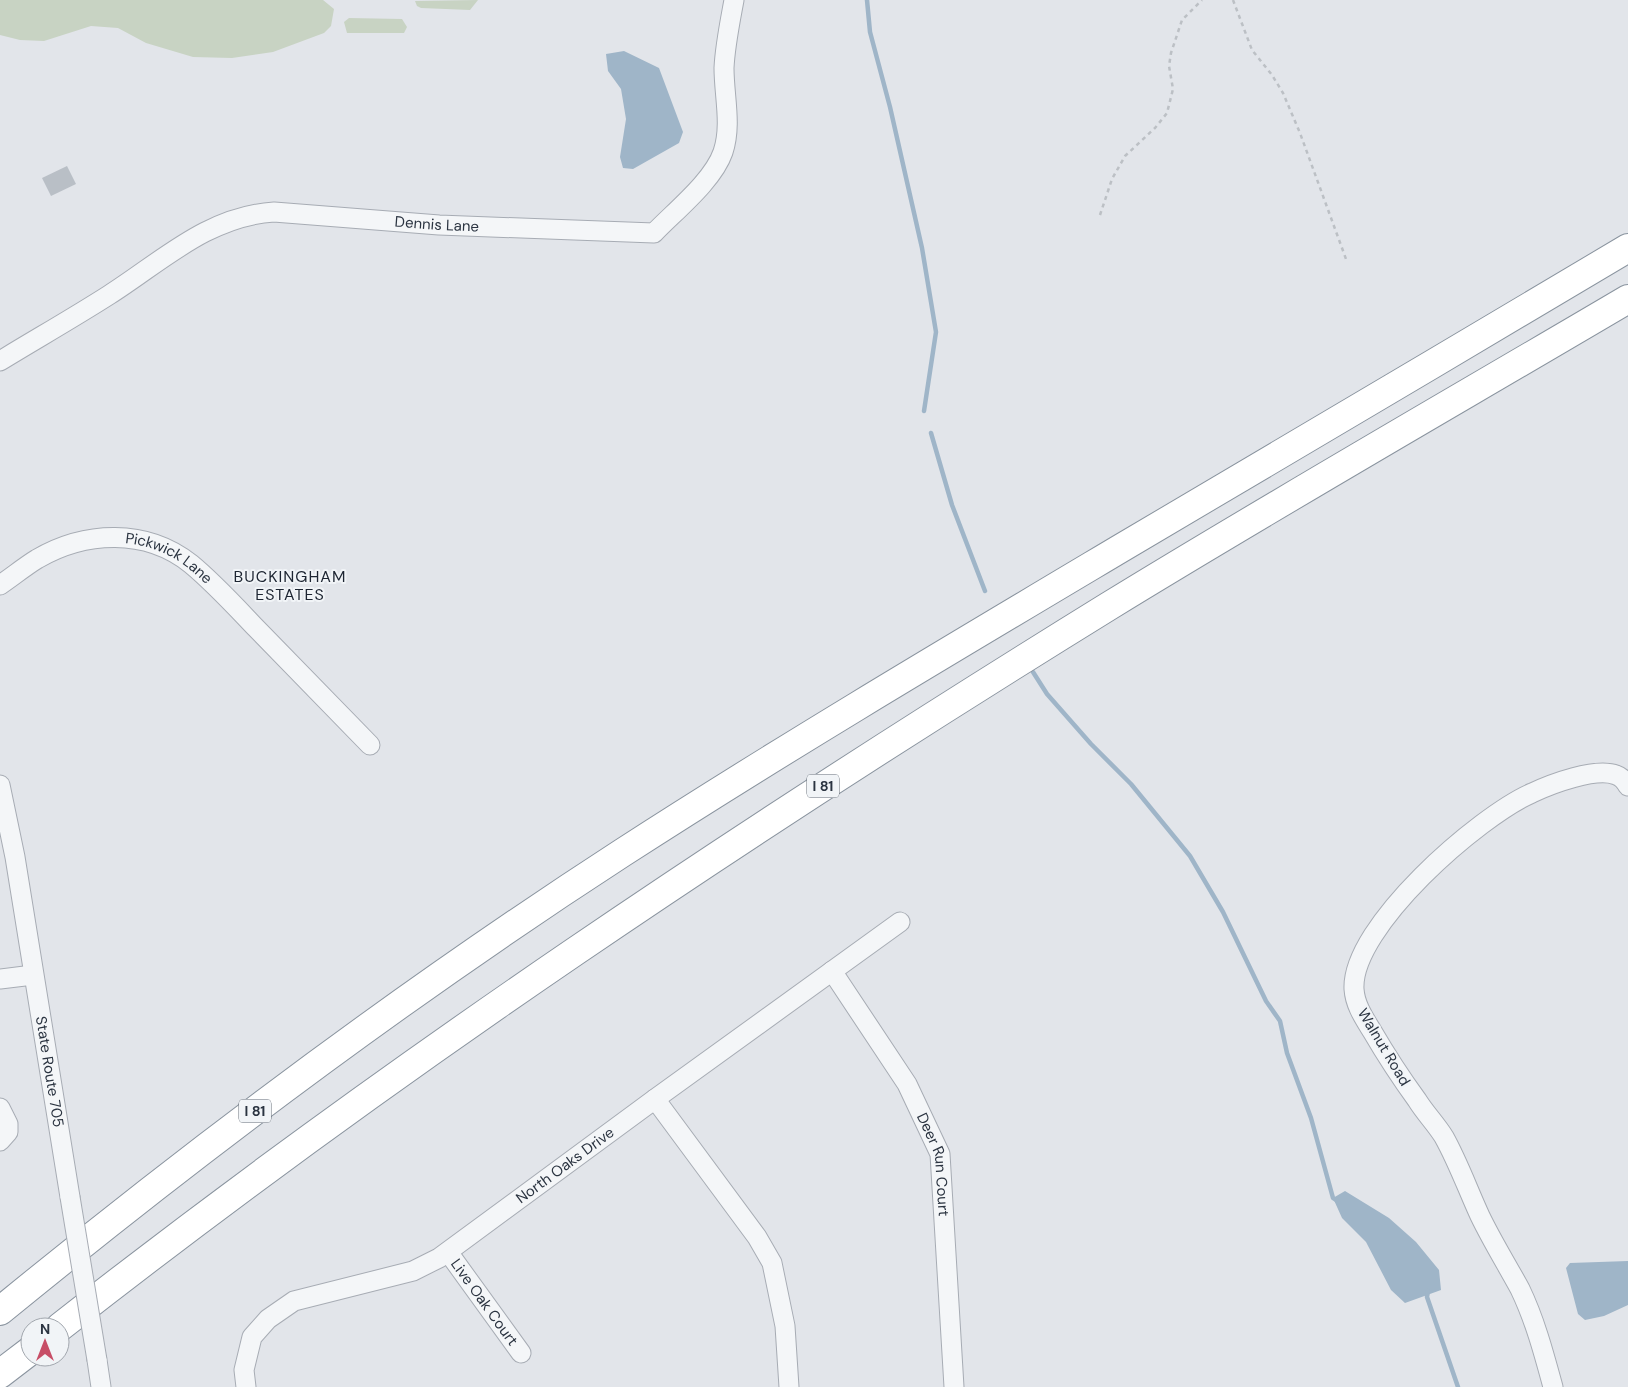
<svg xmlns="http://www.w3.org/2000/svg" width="1628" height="1387" viewBox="0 0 1628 1387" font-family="'DM Sans',sans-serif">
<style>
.green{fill:#c8d3c3}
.water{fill:#9fb5c8}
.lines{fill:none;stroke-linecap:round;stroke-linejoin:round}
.stream{stroke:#9fb5c8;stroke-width:4.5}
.building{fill:#b9bfc6}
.minor-casing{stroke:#a7acb4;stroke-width:21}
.highway-casing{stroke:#8a949f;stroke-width:30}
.path{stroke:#bcc0c5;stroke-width:2.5;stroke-dasharray:4 4;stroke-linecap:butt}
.minor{stroke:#f4f6f8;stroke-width:19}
.highway{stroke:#fff;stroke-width:28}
.minor-bridge-casing{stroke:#a7acb4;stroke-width:21;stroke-linecap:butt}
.minor-bridge{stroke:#f4f6f8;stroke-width:19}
.labels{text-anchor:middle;stroke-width:4;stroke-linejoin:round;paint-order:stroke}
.shield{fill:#f1f4f7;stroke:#666e78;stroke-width:1}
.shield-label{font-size:14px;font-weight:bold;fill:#2b3441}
.street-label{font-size:15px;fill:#2b3441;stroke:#f1f4f7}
.neighbourhood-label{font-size:16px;letter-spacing:1px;fill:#1d2532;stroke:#f1f4f7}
</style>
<rect width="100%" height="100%" fill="#e2e5ea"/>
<path class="green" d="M 0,0 L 323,0 L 334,9 L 331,26 L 324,33 L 273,52 L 232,58 L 193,57 L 146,43 L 118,28 L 91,26 L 44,41 L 20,40 L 0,35 Z
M 478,0 L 470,10 L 421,8 L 417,6 L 415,1 Z
M 349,18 L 402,19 L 407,27 L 404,33 L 347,33 L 344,22 Z"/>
<path class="water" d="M 624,51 L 659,68 L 683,132 L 679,143 L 633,169 L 623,168 L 620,157 L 626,119 L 621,89 L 608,71 L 606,54 Z
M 1345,1191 L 1389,1218 L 1416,1242 L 1439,1270 L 1441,1290 L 1405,1303 L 1391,1290 L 1366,1242 L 1342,1218 L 1333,1198 Z
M 1628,1261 L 1628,1305 L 1604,1316 L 1585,1320 L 1578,1314 L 1566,1268 L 1570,1263 Z"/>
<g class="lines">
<path class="stream" d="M 867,0 L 870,32 L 890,107 L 922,248 L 936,332 L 924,411
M 931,433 L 952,505 L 985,591
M 1033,672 L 1047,694 L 1091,744 L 1131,784 L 1190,856 L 1223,912 L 1266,1001 L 1280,1021 L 1287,1053 L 1311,1118 L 1333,1198 L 1336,1200
M 1428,1291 L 1427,1297 L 1458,1387"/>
</g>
<path class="building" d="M 67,166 L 76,184 L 51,196 L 42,178 Z"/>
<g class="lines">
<defs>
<g id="minor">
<path id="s1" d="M 0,361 C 36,339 73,318 109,295 C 161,262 208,216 274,212 L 439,225 L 654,233 C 675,211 713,181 723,152 C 732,125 724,96 724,68 C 725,46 730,22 734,0"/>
<path id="s2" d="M 0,585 C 12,577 24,567 37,559 C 85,531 146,528 191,564 C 214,583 235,606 256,628 C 294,667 332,706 370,745"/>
<path id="s3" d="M 0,785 L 15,857 L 70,1197"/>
<path id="s4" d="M 832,971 L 907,1084 L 940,1154 L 954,1387"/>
<path d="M 0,979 L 33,975"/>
<path d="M 655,1099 L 757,1237 L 772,1263 L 785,1326 L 789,1387"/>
<path d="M 0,1108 L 8,1124 L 8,1132 L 0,1141"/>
<path id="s5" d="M 448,1252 L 521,1353"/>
<path d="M 97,1360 L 101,1387"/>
<path id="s6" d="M 246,1387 L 244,1370 L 252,1337 L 268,1319 L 294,1301 L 413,1271 L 439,1258 L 655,1099 L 900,922"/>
<path d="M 1553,1387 C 1544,1354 1535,1320 1520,1289 C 1507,1265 1492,1241 1480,1216 C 1468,1190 1458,1162 1444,1137 C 1436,1124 1425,1113 1417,1100 C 1401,1078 1386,1055 1372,1031 C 1364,1018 1355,1005 1354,989 C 1351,927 1479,816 1532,793 C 1551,784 1596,767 1616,775 C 1622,777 1625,781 1628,786"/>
</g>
<path id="highway" d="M 0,1311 C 199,1148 406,993 622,853 C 786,747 955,647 1123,547 C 1291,448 1460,348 1628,248
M 60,1327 C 394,1065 748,829 1109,606 C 1280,501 1455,401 1628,299
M 0,1374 L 30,1351"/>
</defs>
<use href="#minor" class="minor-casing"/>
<use href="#highway" class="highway-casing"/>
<path class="path" d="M 1233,0 L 1252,50 L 1272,75 L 1283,93 L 1300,133 L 1346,259
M 1100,215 L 1112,179 L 1125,156 L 1155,128 L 1167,113 L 1173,89 L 1169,66 L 1171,53 L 1182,20 L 1202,0"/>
<use href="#minor" class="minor"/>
<use href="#highway" class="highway"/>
<defs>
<path id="minor-bridge" d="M 70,1197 L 97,1360"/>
</defs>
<use href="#minor-bridge" class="minor-bridge-casing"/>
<use href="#minor-bridge" class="minor-bridge"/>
</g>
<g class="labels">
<g class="shield">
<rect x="807" y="774.5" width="32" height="23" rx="4"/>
<rect x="239" y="1099.5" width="32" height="23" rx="4"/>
</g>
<g class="shield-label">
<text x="823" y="791">I 81</text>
<text x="255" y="1116">I 81</text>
</g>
<g class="street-label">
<text dy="5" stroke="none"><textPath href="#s1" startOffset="478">Dennis Lane</textPath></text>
<text dy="5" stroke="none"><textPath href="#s2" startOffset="186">Pickwick Lane</textPath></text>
<text transform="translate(1384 1047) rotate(59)" y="5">Walnut Road</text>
<text dy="5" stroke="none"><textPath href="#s3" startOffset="291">State Route 705</textPath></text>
<text dy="5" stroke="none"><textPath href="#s6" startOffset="415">North Oaks Drive</textPath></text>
<text dy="5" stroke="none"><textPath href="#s4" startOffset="222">Deer Run Court</textPath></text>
<text dy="5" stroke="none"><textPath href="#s5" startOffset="62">Live Oak Court</textPath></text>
</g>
<g class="neighbourhood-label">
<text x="290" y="582">BUCKINGHAM<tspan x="290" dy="18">ESTATES</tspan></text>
</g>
</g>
<g transform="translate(45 1342)"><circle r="24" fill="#f1f4f7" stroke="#a2a7ae"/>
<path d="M0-4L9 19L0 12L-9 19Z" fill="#c74e67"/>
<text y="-8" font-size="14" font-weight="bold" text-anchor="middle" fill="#2b3441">N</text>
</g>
</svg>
